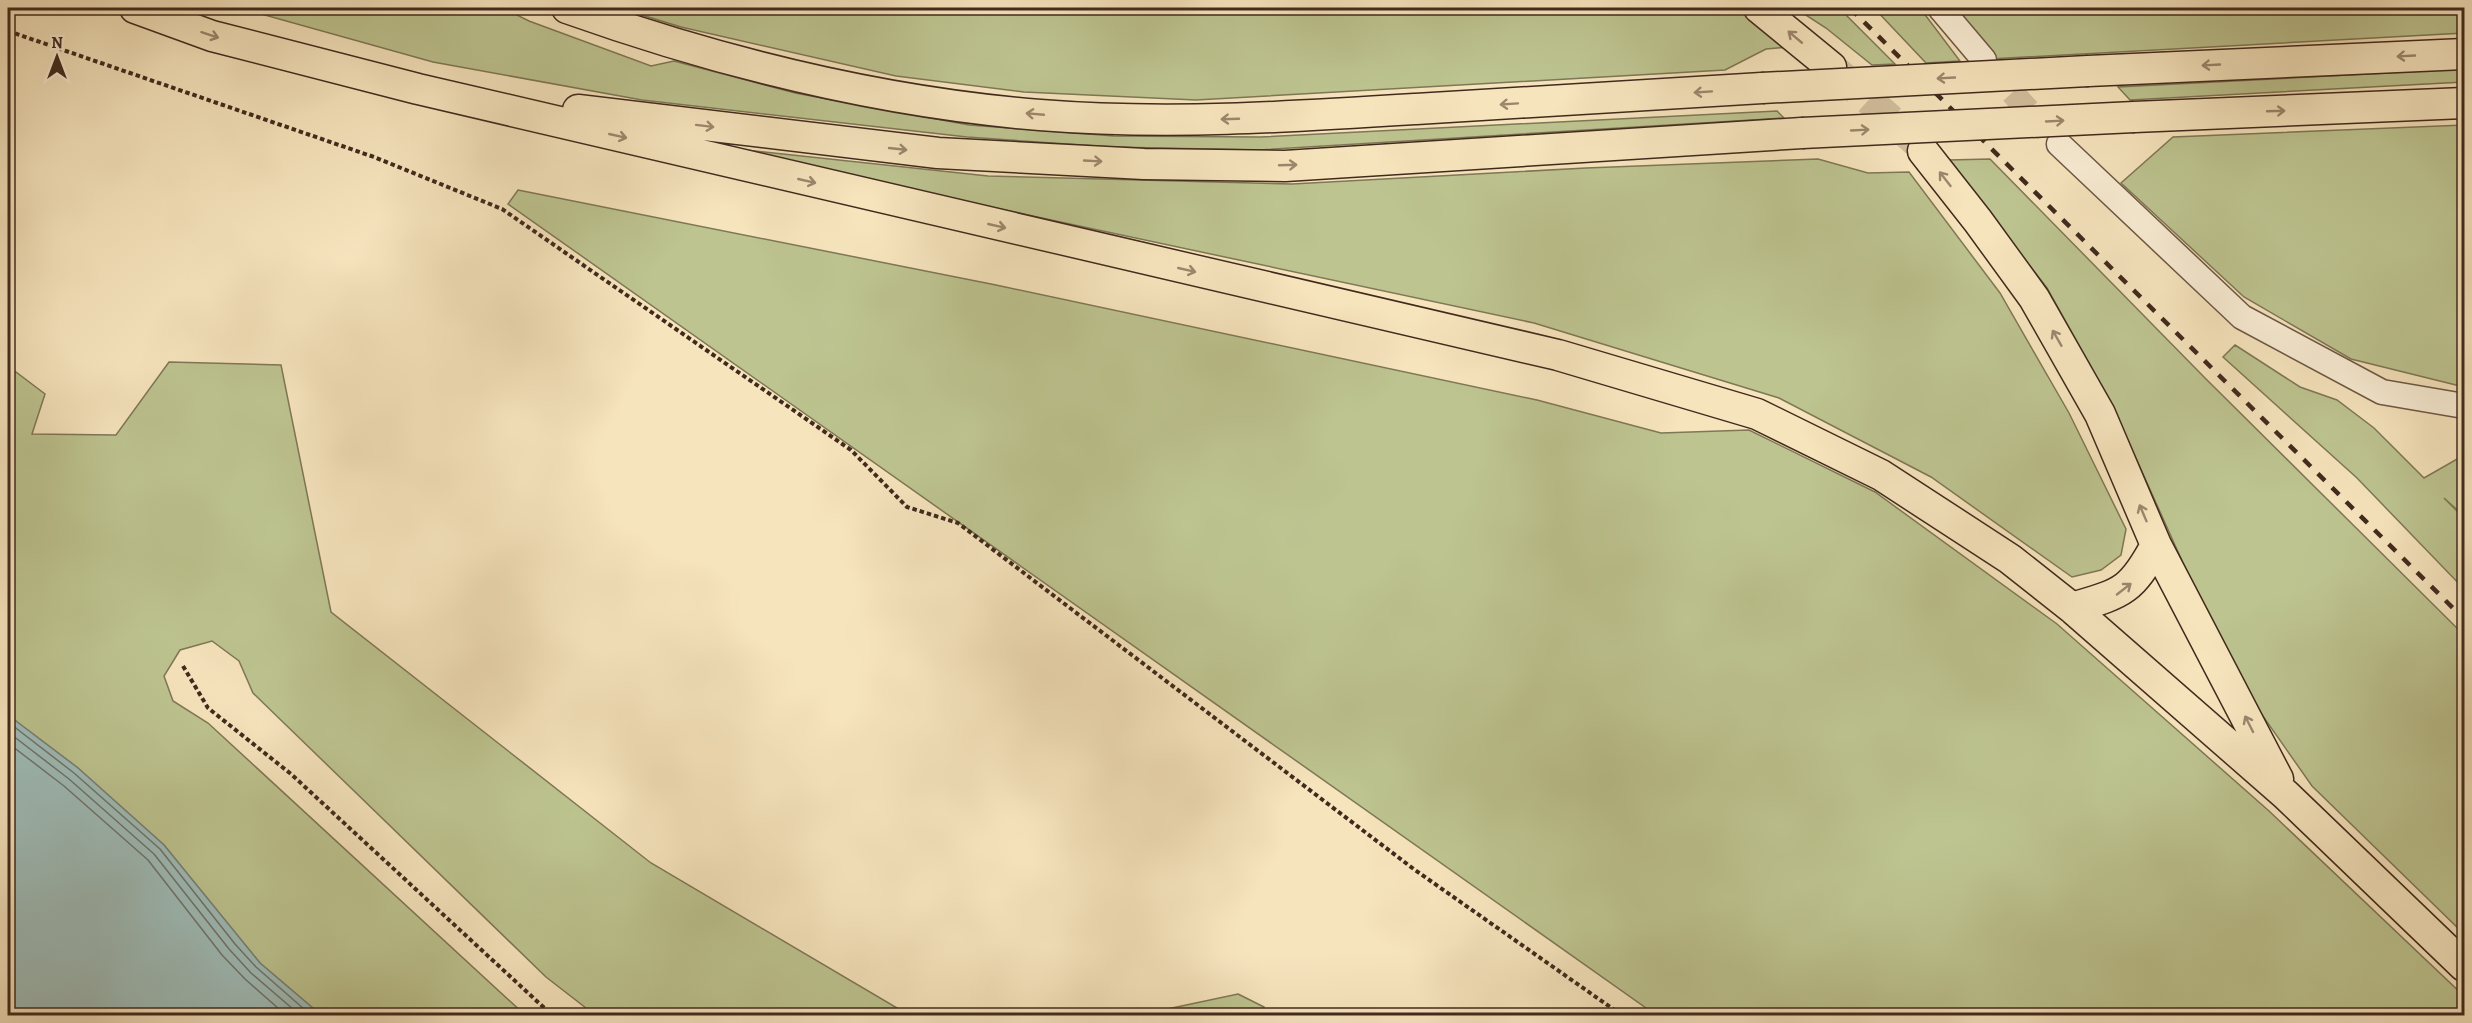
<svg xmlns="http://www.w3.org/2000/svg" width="2472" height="1023" viewBox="0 0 2472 1023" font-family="Alegreya,serif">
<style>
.green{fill:#bdc490;stroke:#7f7756;stroke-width:1.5}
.water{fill:#9fbdb9;stroke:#79827b;stroke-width:1.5}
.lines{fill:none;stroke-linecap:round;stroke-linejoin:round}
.shore{stroke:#70746b;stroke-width:1.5}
.tertiary-tunnel{stroke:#d2bf9d;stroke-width:24;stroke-dasharray:24 12;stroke-linecap:butt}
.primary-tunnel{stroke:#d2bf9d;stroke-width:30;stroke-dasharray:30 15;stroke-linecap:butt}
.tertiary-casing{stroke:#6e5845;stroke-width:27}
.primary-casing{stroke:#412a1d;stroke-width:33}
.path{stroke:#412a1d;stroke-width:4;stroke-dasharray:4.5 3;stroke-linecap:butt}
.tertiary{stroke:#f9edd4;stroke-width:24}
.primary{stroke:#f6e4bd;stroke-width:30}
.rail{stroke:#412a1d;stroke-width:4.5;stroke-dasharray:10 10;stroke-linecap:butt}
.primary-bridge-casing{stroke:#412a1d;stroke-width:33;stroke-linecap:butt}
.primary-bridge{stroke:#f6e4bd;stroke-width:30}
.oneway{stroke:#9c876d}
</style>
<rect width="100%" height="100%" fill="#f6e4bd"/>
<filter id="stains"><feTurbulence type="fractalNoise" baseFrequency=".00333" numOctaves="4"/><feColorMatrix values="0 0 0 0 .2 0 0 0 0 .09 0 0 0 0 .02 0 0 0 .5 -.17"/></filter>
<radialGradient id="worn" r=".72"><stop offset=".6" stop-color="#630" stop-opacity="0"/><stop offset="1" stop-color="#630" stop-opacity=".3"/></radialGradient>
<path class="green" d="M 240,8 L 503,8 L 529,21 L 651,66 L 674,61 L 795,93 L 969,125 L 1114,136 L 1260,137 L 1777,111 L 1784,118 L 1259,150 L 1111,147 L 967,137 L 642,100 L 433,62 Z
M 619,8 L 1740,8 L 1788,47 L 1766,49 L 1725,70 L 1196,100 L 1024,92 L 896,76 L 681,27 Z
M 1795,8 L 1839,8 L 1895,64 L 1872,65 L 1826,28 Z
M 1874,8 L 1920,8 L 1960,61 L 1926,63 Z
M 1957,8 L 2464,8 L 2464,33 L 1989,59 Z
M 2464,69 L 2464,82 L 2130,100 L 2118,87 Z
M 2464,125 L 2464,387 L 2351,359 L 2244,297 L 2121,183 L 2173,137 Z
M 700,145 L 988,176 L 1292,184 L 1586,168 L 1818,159 L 1868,173 L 1909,172 L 2000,293 L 2069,413 L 2126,529 L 2121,555 L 2101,570 L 2072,577 L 1931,477 L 1779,398 L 1534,323 Z
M 1990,159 L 2205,378 L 2464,635 L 2464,934 L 2312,786 L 2232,672 L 2112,405 L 2047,288 L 1949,160 Z
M 518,190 L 996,285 L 1537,400 L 1661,433 L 1749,430 L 1875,492 L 2057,624 L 2269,811 L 2464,996 L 2464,1015 L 1656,1015 L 508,204 Z
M 2235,345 L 2300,387 L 2337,400 L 2374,428 L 2424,478 L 2464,455 L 2464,516 L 2444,498 L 2464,518 L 2464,589 L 2357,478 L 2223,357 Z
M 169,362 L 281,365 L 331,612 L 651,863 L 909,1015 L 595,1015 L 546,977 L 253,693 L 239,661 L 212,641 L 180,650 L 164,676 L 173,701 L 208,723 L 525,1015 L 321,1015 L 260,963 L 164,845 L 78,768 L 8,715 L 8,366 L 45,394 L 32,434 L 116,435 Z
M 1238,994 L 1264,1007 L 1262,1015 L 1150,1015 L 1158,1011 Z"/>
<path class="water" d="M 8,715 L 78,768 L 164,845 L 260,963 L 321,1015 L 8,1015 Z"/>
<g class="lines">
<path class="shore" d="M 8,722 L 74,773 L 160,849 L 235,944 L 256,967 L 312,1016
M 8,732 L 69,779 L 154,854 L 229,949 L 251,973 L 301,1016
M 8,743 L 64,786 L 148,860 L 222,955 L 245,979 L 287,1016"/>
<path class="tertiary-tunnel" d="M 1988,66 L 2047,131"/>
<path class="primary-tunnel" d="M 1835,70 L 1916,142"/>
<defs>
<path id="tertiary" d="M 1940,8 L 1984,60
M 2059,144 L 2242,317 L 2382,392 L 2464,406"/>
<path id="primary" d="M 135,8 L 212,36 L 418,89 L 1558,355 L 1757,414 L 1881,475 L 2010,559 L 2072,608 L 2286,795 L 2464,966
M 567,8 C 719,62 878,102 1040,115 C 1165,125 1290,117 1416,109 C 1531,102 1646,95 1762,88
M 1759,8 L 1831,67
M 2088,71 L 2464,54
M 578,110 L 938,153 L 1144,164 L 1285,166 L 1802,133
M 2134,117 L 2464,103
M 1923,151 L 1978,221 L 2034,298 L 2100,414 L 2156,545 L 2278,779
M 2072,608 C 2122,593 2131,592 2156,545"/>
</defs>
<use href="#tertiary" class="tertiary-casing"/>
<use href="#primary" class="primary-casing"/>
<path class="path" d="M 8,31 L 374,157 L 502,209 L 851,450 L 907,507 L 958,523 L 1415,870 L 1623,1016
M 183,666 L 208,708 L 291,774 L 553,1016"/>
<use href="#tertiary" class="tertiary"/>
<use href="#primary" class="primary"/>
<path class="rail" d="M 1850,8 L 2464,619"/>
<defs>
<path id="primary-bridge" d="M 1762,88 L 2088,71
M 1802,133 L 2134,117"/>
</defs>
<use href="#primary-bridge" class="primary-bridge-casing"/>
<use href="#primary-bridge" class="primary-bridge"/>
</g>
<defs><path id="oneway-shaft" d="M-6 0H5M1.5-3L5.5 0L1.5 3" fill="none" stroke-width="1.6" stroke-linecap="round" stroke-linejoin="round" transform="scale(1.5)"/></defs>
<g class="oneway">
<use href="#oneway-shaft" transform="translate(210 35) rotate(18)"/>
<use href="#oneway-shaft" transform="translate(1795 37) rotate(-140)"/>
<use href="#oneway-shaft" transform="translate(2406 56) rotate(177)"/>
<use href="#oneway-shaft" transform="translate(2211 65) rotate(177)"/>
<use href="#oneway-shaft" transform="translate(1946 78) rotate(177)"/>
<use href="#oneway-shaft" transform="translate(1703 92) rotate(176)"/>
<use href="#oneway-shaft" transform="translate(1509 104) rotate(176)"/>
<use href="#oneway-shaft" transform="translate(2276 111) rotate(-2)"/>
<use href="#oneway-shaft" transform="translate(1035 114) rotate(-175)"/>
<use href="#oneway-shaft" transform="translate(1230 119) rotate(178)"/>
<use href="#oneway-shaft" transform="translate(2055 121) rotate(-3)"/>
<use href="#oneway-shaft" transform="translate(705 126) rotate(7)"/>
<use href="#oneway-shaft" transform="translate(1860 130) rotate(-3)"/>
<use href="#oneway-shaft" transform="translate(618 136) rotate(13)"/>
<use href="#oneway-shaft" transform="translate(898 149) rotate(6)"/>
<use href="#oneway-shaft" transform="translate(1093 161) rotate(3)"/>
<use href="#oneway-shaft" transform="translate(1288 165) rotate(-2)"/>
<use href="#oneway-shaft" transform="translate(1945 179) rotate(-128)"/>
<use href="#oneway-shaft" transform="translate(807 181) rotate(13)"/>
<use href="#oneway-shaft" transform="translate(997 226) rotate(13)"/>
<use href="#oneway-shaft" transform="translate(1187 270) rotate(13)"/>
<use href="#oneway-shaft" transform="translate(2057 338) rotate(-120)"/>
<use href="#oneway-shaft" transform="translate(2143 513) rotate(-113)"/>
<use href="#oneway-shaft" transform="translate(2124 589) rotate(-38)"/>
<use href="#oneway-shaft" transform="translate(2249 724) rotate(-117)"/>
</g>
<rect width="2472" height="1023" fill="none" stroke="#f6e4bd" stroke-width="30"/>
<rect x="9" y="9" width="2454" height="1005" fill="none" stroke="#412a1d" stroke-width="3"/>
<rect x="15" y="15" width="2442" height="993" fill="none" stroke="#412a1d" stroke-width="1.5"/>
<g transform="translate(57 57)" stroke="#f9edd4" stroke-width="4.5" paint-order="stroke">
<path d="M0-4.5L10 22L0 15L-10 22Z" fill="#412a1d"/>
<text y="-9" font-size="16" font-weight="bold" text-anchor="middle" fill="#412a1d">N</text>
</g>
<rect width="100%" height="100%" filter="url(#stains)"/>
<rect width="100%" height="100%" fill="url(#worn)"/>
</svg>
